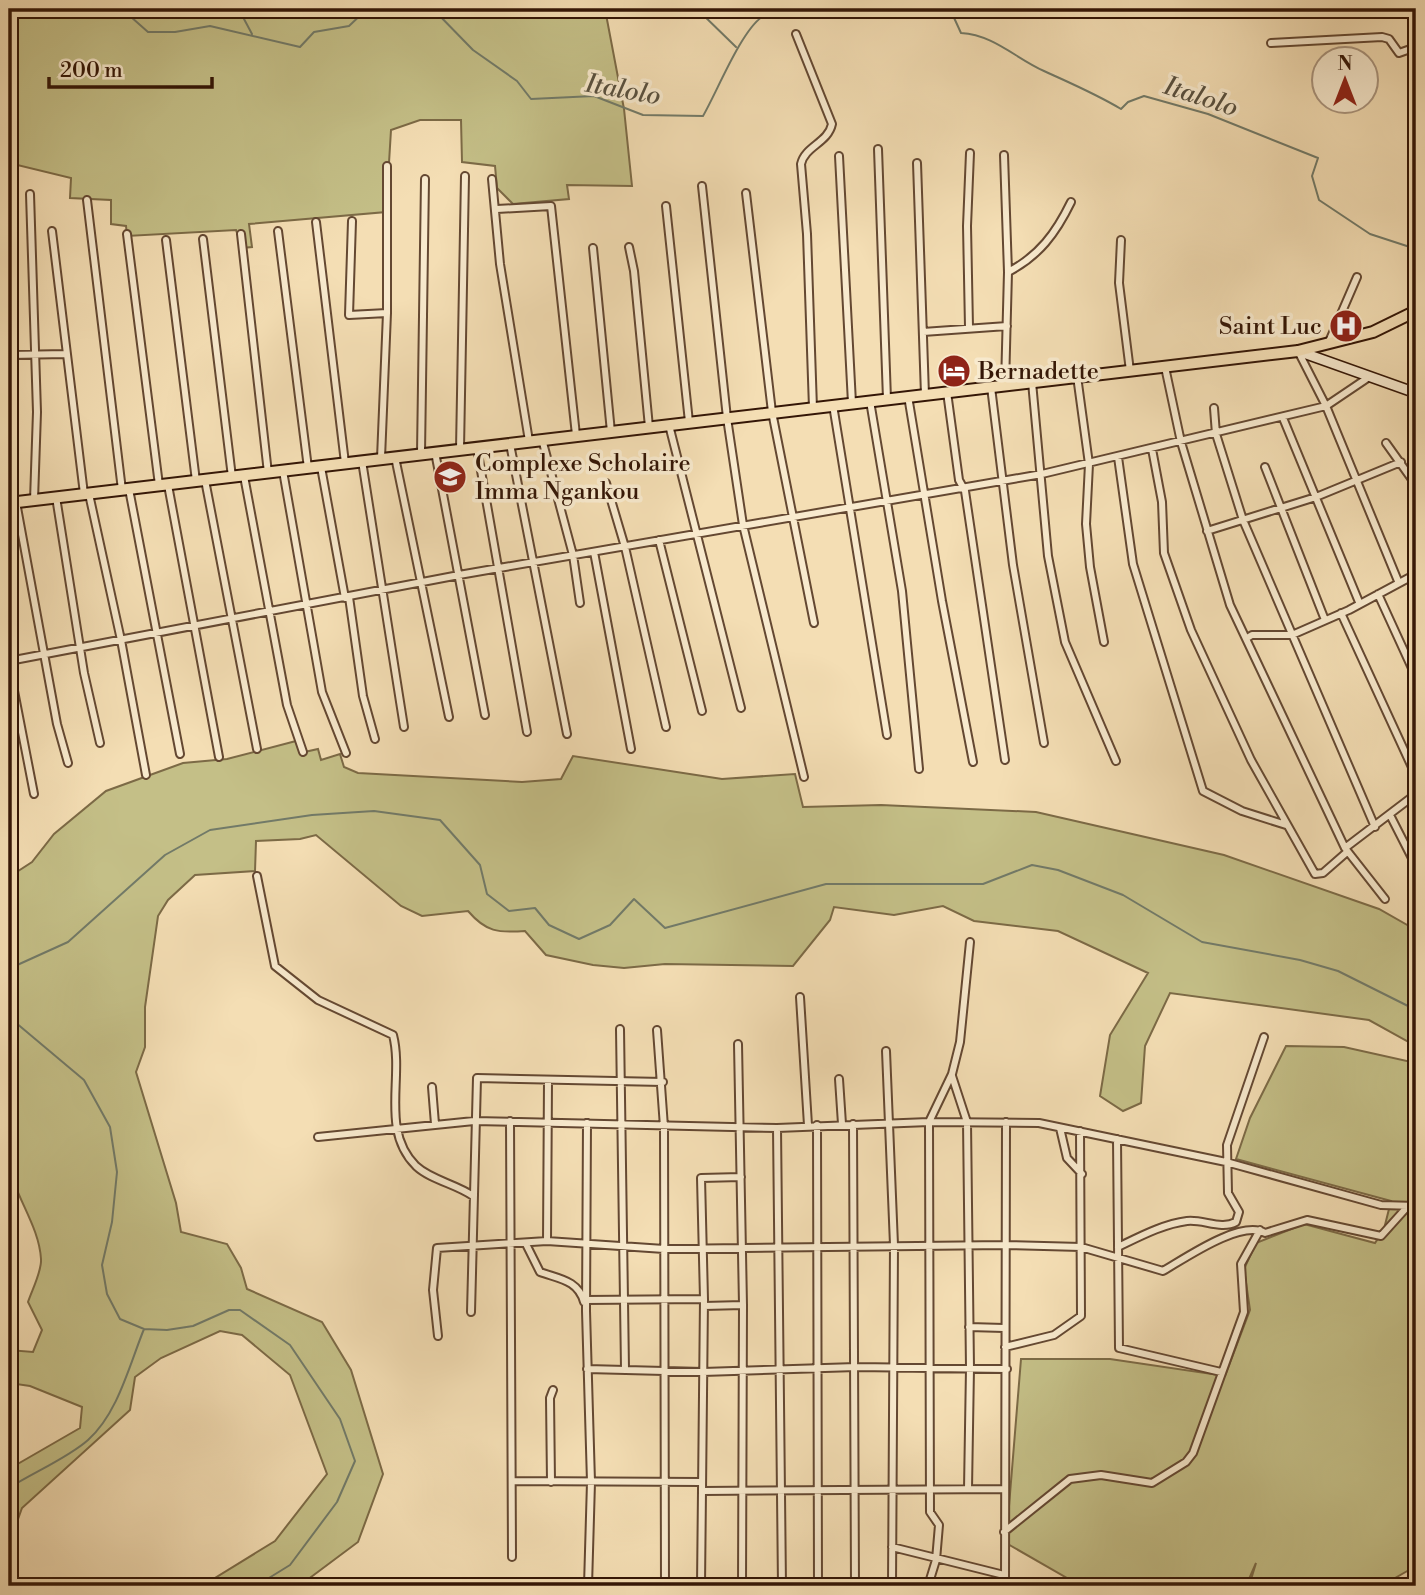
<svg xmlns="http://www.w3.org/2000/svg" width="1425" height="1595" viewBox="0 0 1425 1595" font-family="'Libre Bodoni',serif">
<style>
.green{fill:#c4bf87;stroke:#7c6a46;stroke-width:2}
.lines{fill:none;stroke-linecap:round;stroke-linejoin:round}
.stream{stroke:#727a68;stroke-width:2}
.street-casing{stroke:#644832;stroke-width:10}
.secondary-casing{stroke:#341606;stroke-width:12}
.highway-casing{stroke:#341606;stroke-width:14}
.street{stroke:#f8eace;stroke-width:6}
.secondary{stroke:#f8eace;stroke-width:9}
.highway{stroke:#f4deb4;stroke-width:10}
.labels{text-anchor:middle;stroke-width:7;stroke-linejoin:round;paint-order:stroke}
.poi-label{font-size:24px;fill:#341606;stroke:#f8eace;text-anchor:start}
.water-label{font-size:26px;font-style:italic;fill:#58503f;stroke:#f8eace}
</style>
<rect width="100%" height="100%" fill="#f4deb4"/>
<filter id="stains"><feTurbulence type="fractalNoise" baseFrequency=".00286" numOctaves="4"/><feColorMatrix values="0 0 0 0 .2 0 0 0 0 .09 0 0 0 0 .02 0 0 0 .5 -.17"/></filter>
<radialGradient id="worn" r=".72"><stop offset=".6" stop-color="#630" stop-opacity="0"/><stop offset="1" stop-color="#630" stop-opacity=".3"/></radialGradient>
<path class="green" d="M 9,9 L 605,9 L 624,109 L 632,186 L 567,185 L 569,199 L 513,204 L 497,188 L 495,166 L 462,162 L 461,120 L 420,120 L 391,130 L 386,212 L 249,224 L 252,247 L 242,248 L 236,230 L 127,236 L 126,226 L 111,224 L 111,200 L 70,198 L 71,178 L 9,163 Z
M 296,741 L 300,753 L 318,749 L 321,760 L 340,754 L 344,767 L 358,773 L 522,782 L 561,779 L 573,756 L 722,779 L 795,774 L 803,807 L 881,805 L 1036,812 L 1224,855 L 1379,909 L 1416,930 L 1416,1046 L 1369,1020 L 1170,993 L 1145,1046 L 1141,1103 L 1123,1111 L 1100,1096 L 1110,1035 L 1148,973 L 1058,931 L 974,921 L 943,906 L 894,915 L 834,907 L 830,920 L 793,966 L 665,964 L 624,968 L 593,965 L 546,955 L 525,931 C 498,933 486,932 468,911 L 422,916 L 401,906 L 316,835 L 300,839 L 256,841 L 255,871 L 195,875 L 168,900 L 158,916 L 145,1007 L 145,1047 L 136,1072 L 176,1203 L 181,1232 L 227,1244 L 241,1268 L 247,1289 L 322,1322 L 351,1370 L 383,1474 L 358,1542 L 299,1586 L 202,1586 L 275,1541 L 327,1474 L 290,1375 L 242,1335 L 220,1331 L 161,1358 L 135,1377 L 130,1410 L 22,1508 L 9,1544 L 9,1469 L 80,1428 L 82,1407 L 30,1386 L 9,1383 L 9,1350 L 33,1352 L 42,1330 L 28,1302 C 32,1290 42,1271 41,1259 C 39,1225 14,1196 9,1163 L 9,877 L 32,862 L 54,834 L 106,791 L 183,763 L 227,759 Z
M 1286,1046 L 1344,1047 L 1416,1063 L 1416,1566 L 1381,1586 L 1249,1586 L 1256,1563 L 1246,1586 L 1081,1586 L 1006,1543 L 1021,1359 L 1110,1359 L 1225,1376 L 1250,1310 L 1244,1269 L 1256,1243 L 1304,1224 L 1375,1243 L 1384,1229 L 1391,1201 L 1236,1159 L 1250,1118 Z"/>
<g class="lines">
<path class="stream" d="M 122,9 L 148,32 L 175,32 L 210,26 L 300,47 L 314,32 L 349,26 L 367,9
M 244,9 L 244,19 L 252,34
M 433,9 L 473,50 L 517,81 L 531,99 L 594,96 L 643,115 L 703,116 C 717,92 741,31 762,17 C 768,14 776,11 782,9
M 697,9 L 736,47
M 950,9 L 961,33 C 994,35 1015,58 1044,71 C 1070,83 1096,94 1121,109 L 1128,102 L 1144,96 L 1208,114 L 1318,158 L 1312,176 L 1319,200 L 1370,234 L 1416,249
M 9,975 L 15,966 L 68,942 L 165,855 L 210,830 L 312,815 L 374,811 L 440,820 L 480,865 L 487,894 L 509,911 L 535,908 L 549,925 L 579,939 L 610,925 L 634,899 L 665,928 L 826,884 L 983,884 L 1032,865 L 1058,870 L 1123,895 L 1202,942 L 1300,960 L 1338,971 L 1416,1010
M 9,1017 L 84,1080 L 110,1127 L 117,1172 L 112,1222 L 102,1265 L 107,1294 L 120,1319 L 144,1329 L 167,1330 L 193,1326 L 229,1310 L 240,1310 L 290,1345 L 340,1419 L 355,1461 L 337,1502 L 290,1565 L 256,1586
M 9,1488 C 32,1473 68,1458 88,1440 C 118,1413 129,1366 144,1329"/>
<defs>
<path id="street" d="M 796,34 L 832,124 C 828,143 805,146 801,164 L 807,234 L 813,408
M 1271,43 L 1382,37 L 1389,39 L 1399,53 L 1416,47
M 878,149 L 887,399
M 1004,155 L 1008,272 L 1005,386
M 839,156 L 852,403
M 917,163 L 925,395
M 492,179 L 500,264 L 529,441
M 702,186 L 727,418 L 743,525 L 804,777
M 746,193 L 772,412 L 814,623
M 30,194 L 37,412 L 34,500
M 87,200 L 122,490
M 666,206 L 689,422
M 497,209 L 551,206 L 576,435
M 352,221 L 349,315 L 387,313
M 316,222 L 345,463
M 52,231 L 84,494
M 278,231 L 308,468
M 127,234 L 159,485
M 241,234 L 268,473
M 203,239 L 232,477
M 166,240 L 196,481
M 1121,240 L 1119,283 L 1130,371
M 629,247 L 634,271 L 649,427
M 593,248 L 611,432
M 1008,272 C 1039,256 1056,233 1071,202
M 969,327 L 967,226 L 970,153
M 923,332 L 1007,326
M 1328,344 L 1357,277
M 1298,351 L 1326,406 L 1398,581
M 9,355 L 67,354
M 1165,367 L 1181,442 L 1230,605 L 1345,848 L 1385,899
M 1077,376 L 1089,464 L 1086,524 L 1090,567 L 1104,642
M 1032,382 L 1048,556 L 1065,642 L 1116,761
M 991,387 L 1013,565 L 1044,743
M 947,392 L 959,480 L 965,491 L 1005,760
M 908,396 L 942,601 L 973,762
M 870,401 L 902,591 L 919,769
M 833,405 L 887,735
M 1214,408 L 1216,434 L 1243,520 L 1375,827
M 1283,418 L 1359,602
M 669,425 L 741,708
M 542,439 L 573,555 L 580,603
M 1386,443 L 1416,485
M 510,444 L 567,734
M 477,448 L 527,732
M 460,449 L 465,176
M 1152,449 L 1162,502 L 1164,553 L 1191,630 L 1251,760 L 1315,874 L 1323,873 L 1347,852
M 435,452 L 485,715
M 421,453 L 425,179
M 395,457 L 449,717
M 1118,457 L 1133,564 L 1203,791 L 1242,811 L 1286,825
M 381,458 L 387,313 L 387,166
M 362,461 L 404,727
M 321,467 L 345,598
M 1265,467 L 1325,620
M 283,471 L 322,692 L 346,753
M 244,476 L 287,705 L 303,752
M 205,480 L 257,749
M 606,483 L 625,547 L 666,727
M 168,485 L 219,757
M 129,489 L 180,754
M 89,494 L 121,640 L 146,775
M 56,497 L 84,673 L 100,743
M 16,502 L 57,724 L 68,763
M 1207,531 L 1316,497 L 1401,462
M 659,540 L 702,711
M 594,552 L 631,749
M 1378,594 L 1416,677
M 349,597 L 363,696 L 375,739
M 1341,613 L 1416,776
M 1247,638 L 1252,635 L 1292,635 L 1349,610 L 1416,574
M 9,661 L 459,575 L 1042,474 L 1326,406 L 1369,377
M 9,665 L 34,794
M 1390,815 L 1416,866
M 1345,848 L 1416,794
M 257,876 L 275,966 L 318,1000 L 393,1035 C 404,1078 380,1130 416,1166 C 431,1180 456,1184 473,1196
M 800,997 L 808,1125
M 620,1029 L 625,1369
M 657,1030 L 664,1127 L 665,1586
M 738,1044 L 743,1305 L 742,1586
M 886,1051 L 894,1245 L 892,1586
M 952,1076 L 967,1122 L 970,1368 L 968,1489
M 839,1079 L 842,1124
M 432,1087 L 435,1124
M 510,1121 L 512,1557
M 587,1123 L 586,1311 L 591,1482 L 588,1586
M 853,1124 L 855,1586
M 817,1125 L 818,1586
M 777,1128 L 782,1586
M 1060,1128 L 1067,1158 L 1082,1174
M 318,1137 L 474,1121 L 777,1128 L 929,1122 L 1039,1123 L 1226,1162 L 1381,1205 L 1416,1206
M 1117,1139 L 1119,1348 L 1221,1372
M 547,1241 L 548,1080
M 526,1244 L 540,1272 C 559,1279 578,1280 584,1302
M 1118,1247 C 1139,1237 1163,1224 1187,1221 C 1203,1219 1221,1230 1236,1222 L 1239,1212 L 1228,1193 L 1227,1145 L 1264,1037
M 586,1300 L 704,1299
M 704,1306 L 743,1305
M 471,1312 L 477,1078 L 663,1082
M 969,1327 L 1004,1328
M 438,1336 L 433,1290 L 437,1248 L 547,1241 L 664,1249 L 1005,1245 L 1081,1247 L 1163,1271 C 1184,1259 1241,1219 1265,1233 L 1307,1220 L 1381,1236 L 1408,1206
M 1005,1347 L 1054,1335 L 1081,1316 L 1080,1131
M 587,1369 L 703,1372 L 856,1367 L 1007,1369
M 512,1481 L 702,1482
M 551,1482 L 550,1398 L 553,1390
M 702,1491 L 1005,1489
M 1004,1532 L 1070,1479 L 1101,1475 L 1152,1483 L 1186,1462 L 1193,1453 L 1244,1312 L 1241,1264 L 1260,1230
M 892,1547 L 1004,1575
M 701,1586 L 704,1299 L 701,1178 L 741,1177
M 928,1586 L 936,1560 L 939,1525 L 930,1512 L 929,1122 L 952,1074 L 960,1042 L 970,942
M 1005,1586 L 1006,1122"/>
<path id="secondary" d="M 1298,351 L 1416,393"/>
<path id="highway" d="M 9,503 L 1298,351 L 1373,332 L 1416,311"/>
</defs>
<use href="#street" class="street-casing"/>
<use href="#secondary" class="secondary-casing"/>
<use href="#highway" class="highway-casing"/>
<use href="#street" class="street"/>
<use href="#secondary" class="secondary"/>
<use href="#highway" class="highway"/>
</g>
<defs>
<symbol id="hospital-disc" viewBox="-11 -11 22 22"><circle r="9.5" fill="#8f2418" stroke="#f8eace"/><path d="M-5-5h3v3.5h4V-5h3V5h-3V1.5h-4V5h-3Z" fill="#fff"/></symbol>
<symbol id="hotel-disc" viewBox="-11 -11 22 22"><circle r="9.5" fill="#8f2418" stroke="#f8eace"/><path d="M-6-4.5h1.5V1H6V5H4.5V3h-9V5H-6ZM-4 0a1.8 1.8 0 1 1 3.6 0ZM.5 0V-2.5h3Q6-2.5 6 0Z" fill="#fff"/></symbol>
<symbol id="university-disc" viewBox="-11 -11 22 22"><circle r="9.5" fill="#8f2418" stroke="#f8eace"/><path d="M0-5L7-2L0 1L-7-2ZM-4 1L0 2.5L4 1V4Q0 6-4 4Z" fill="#fff"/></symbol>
</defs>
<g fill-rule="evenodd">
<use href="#hospital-disc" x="1327" y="307" width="38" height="38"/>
<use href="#hotel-disc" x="935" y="352" width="38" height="38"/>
<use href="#university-disc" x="431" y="458" width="38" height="38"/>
</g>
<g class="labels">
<g class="poi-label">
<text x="1322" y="334" text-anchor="end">Saint Luc</text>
<text x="978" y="379">Bernadette</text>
<text x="475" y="471">Complexe Scholaire<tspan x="475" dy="28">Imma Ngankou</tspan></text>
</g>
<g class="water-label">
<text transform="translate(623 89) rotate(10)" y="9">Italolo</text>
<text transform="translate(1201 96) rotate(18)" y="9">Italolo</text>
</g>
</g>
<rect width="1425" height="1595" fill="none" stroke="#f4deb4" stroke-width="35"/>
<rect x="10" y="10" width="1404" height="1574" fill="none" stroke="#341606" stroke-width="3.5"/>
<rect x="18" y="18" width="1390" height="1560" fill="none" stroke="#341606" stroke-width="2"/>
<g transform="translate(1345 80)"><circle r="33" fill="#f8eace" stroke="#aa957e" stroke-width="2"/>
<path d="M0-5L12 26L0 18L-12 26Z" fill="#8f2418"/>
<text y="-10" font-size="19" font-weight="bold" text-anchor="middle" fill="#341606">N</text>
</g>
<path d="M49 77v10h163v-10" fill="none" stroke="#341606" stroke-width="3.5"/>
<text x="60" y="77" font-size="21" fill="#341606" stroke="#f8eace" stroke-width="5" paint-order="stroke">200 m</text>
<rect width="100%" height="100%" filter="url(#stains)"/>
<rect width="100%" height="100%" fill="url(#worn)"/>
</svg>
